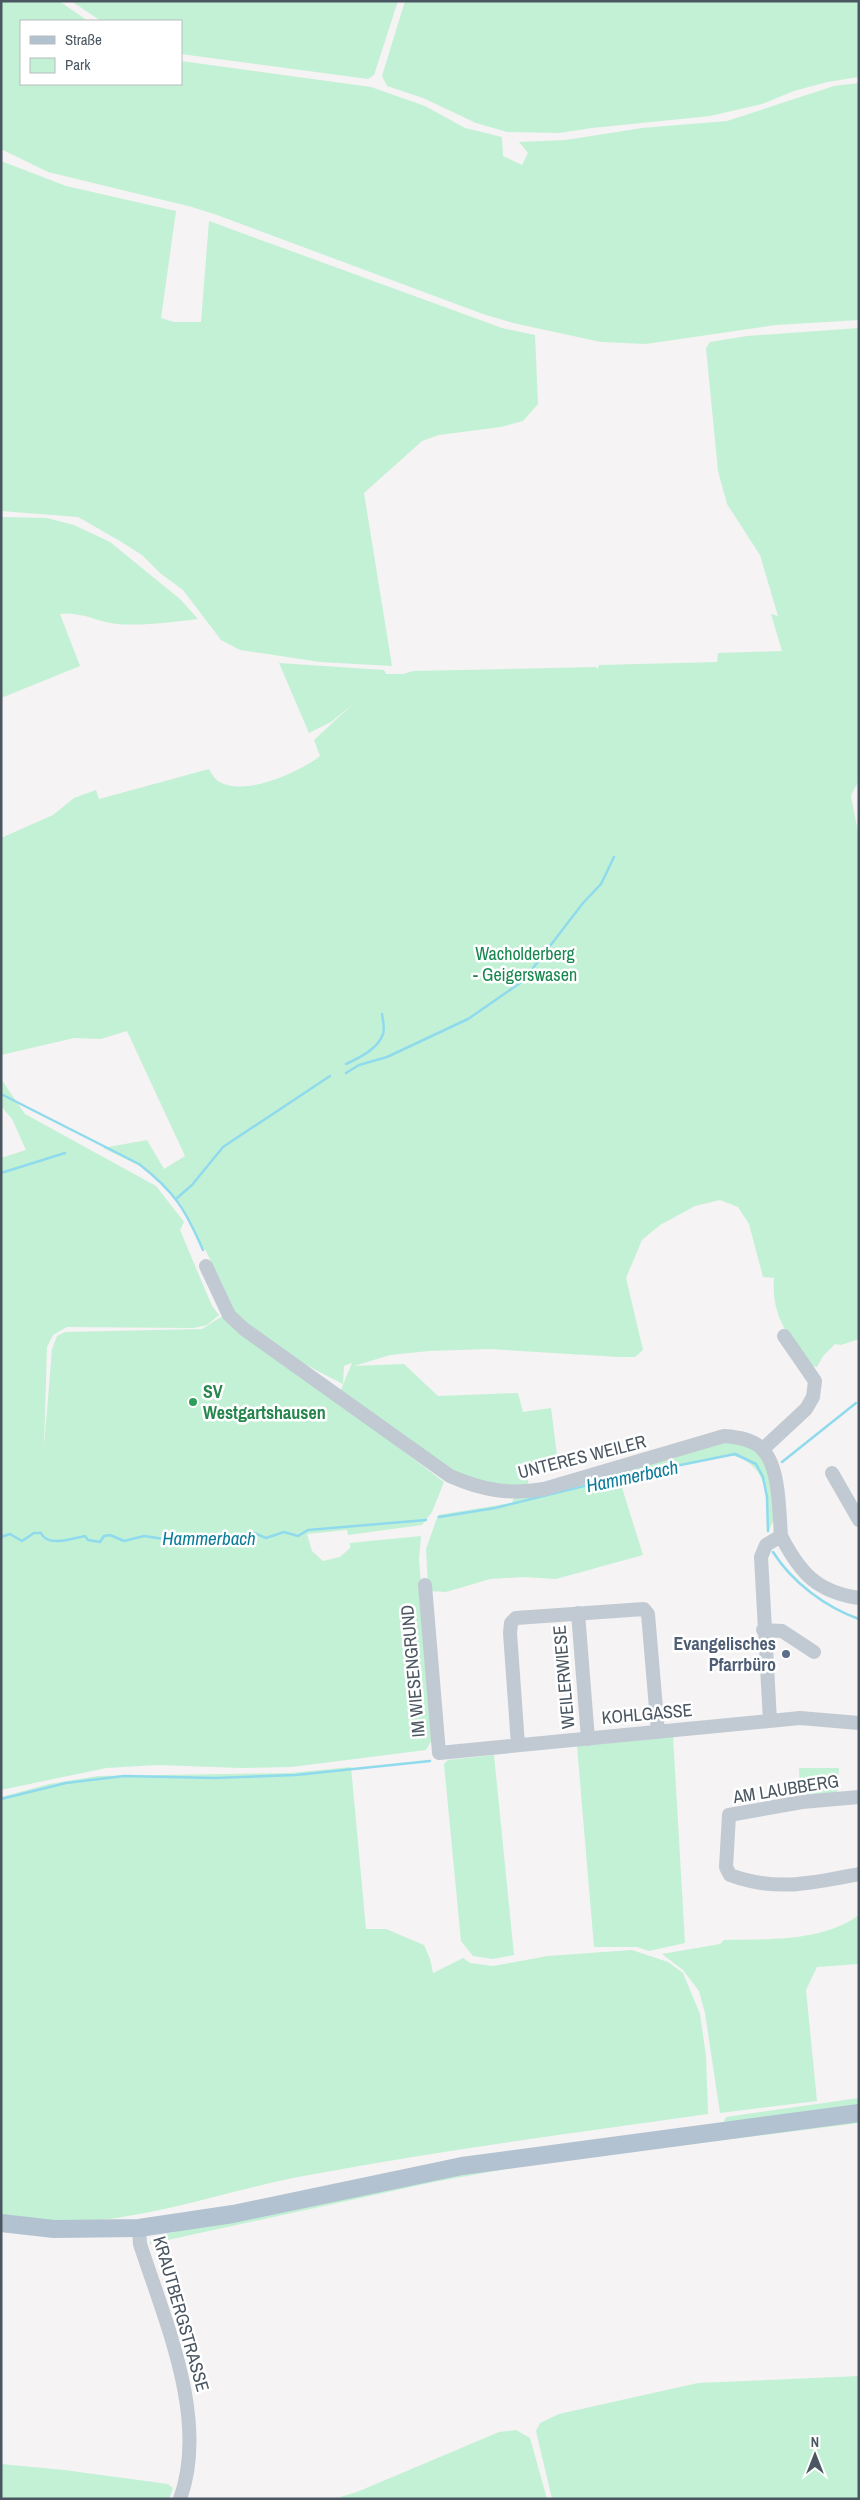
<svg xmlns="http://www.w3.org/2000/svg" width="860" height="2500" viewBox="0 0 860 2500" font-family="'Archivo Narrow',sans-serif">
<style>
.green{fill:#c3f1d5}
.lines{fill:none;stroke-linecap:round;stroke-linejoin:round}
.stream{stroke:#90daee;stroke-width:2.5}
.minor{stroke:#c1cad2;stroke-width:14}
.major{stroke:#b3c2d1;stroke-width:18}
.leisure-dot{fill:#2e9e5b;stroke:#fff;stroke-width:2}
.service-dot{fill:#5c6f8a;stroke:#fff;stroke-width:2}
.labels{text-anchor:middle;stroke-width:5;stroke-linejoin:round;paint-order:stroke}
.park-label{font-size:18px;fill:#17864f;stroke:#fff}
.leisure-label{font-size:18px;font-weight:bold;fill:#27864d;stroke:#fff;text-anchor:start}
.street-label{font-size:18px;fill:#4a5661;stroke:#fff}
.service-label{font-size:18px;font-weight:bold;fill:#4e5e75;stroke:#fff;text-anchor:end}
.water-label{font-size:19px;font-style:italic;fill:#0c7c9b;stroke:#fff}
</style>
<rect width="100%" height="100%" fill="#f5f3f3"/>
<path class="green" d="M 1,1 L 59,1 L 88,21 L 21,21 L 21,84 L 181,84 L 181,61 L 371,87 L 425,106 L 465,128 L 502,137 L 503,156 L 522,165 L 528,153 L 519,142 L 566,140 L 642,128 L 727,121 L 834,86 L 859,83 L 859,320 L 776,325 L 646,344 L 601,342 L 513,323 L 483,314 L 217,215 L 192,207 L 48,172 L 1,149 Z
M 71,1 L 398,1 L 374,75 L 368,79 L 181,54 L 181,21 L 101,21 Z
M 405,1 L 859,1 L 859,77 L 827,82 L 794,91 L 762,104 L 710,116 L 592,128 L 559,133 L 507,132 L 476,123 L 423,98 L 387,86 L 382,76 Z
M 1,161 L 66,186 L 176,211 L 161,318 L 174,322 L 201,322 L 209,221 L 502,328 L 535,335 L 538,404 L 523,421 L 501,427 L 439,435 L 422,441 L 364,493 L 392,666 L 320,662 L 240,650 L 221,640 L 183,590 L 160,573 L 142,555 L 120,541 L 78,517 L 1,511 Z
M 859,328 L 859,780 L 851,796 L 859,837 L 859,1339 L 841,1345 L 835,1344 L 823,1356 L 817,1367 L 811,1366 C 789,1338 771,1316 774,1278 L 763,1277 L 749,1224 L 738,1207 L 720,1200 L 695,1206 L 660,1225 L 642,1240 L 626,1278 L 643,1350 L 635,1357 L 619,1357 L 489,1349 L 429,1351 L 390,1355 L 354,1366 L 404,1364 L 438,1396 L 518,1393 L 523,1412 L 551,1408 L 558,1463 L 527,1474 L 529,1488 L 466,1480 L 340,1392 L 352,1363 L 344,1366 L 343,1384 C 303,1364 259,1341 230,1307 L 232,1305 L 205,1249 L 203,1250 L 181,1204 L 163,1185 L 144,1168 L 103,1148 L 147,1140 L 164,1169 L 185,1156 L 127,1031 L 101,1039 L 74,1038 L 1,1055 L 1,838 L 53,815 L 74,798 L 96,790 L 99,799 L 209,769 C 211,773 215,779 218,781 C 244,798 299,772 320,756 L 314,740 L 353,704 L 331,722 L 309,733 L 279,663 L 384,670 L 386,674 L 403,674 L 413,671 L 596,667 L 598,669 L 599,665 L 717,662 L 718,653 L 782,651 L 771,614 L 778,616 L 760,555 L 727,504 L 718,471 L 706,348 L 710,342 L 747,336 Z
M 1,517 L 47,518 L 74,525 L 110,542 L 180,599 L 198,619 C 172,622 144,626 117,624 C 98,622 80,611 60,614 L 80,666 L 1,698 Z
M 1,1079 L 25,1114 L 156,1186 L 184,1222 L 180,1230 L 212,1306 L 219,1315 L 207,1325 L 194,1328 L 67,1327 L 53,1335 L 47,1347 L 44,1447 L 52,1349 L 57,1336 L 65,1332 L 202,1329 L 224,1315 L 444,1482 L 432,1512 L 422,1525 L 348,1535 L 347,1530 L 307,1534 L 312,1551 L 323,1561 L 340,1557 L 350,1548 L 350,1543 L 421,1536 L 419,1559 L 433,1738 L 426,1750 L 291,1767 L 241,1768 L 158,1765 L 106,1768 L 1,1790 L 1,1158 L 26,1150 L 12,1119 L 1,1106 Z
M 726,1438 L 757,1448 L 768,1463 L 774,1519 L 769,1530 C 766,1497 770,1465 731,1455 L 619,1478 L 643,1555 L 556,1579 L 522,1577 L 490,1579 L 446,1592 L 431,1591 L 428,1588 L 426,1549 L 438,1515 L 512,1503 L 514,1497 Z
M 673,1736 L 685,1943 L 649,1951 L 637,1947 L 594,1947 L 577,1746 Z
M 494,1755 L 514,1955 L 493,1959 L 473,1956 L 461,1941 L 444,1764 L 448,1760 Z
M 351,1767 L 366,1929 L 386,1929 L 424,1945 L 430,1959 L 433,1973 L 463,1958 L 470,1963 L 493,1966 L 548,1956 L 632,1950 L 668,1962 L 683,1973 L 700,2014 L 706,2056 L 708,2114 C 575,2133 442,2150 309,2175 C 220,2191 131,2227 39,2222 C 26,2222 14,2219 1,2217 L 1,1797 L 49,1784 L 98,1776 L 290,1773 Z
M 799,1768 L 839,1768 L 837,1795 L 805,1798 L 800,1788 Z
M 859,1915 L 859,1964 L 817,1967 L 806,1990 L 817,2101 L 720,2113 L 705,2013 L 699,1991 L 683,1970 L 662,1954 L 720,1944 L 724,1940 C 768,1939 822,1942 859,1915 Z
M 859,2098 L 859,2106 L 728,2124 L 724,2121 L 726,2117 Z
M 859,2117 L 859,2123 L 533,2164 L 434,2182 L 149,2244 L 153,2237 L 160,2235 L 418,2179 Z
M 859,2376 L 859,2499 L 552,2499 L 536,2431 L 540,2423 L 559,2414 L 698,2383 Z
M 516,2430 L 530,2438 L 547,2499 L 334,2499 L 357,2492 L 499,2432 Z
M 1,2464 L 64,2470 L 168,2484 L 173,2488 L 169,2499 L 1,2499 Z"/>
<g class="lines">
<path class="stream" d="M 346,1064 C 359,1058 378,1049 383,1034 C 385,1029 383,1020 382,1014
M 346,1073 L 359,1065 L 387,1057 L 468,1019 L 523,981 L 583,903 L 601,884 L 614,857
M 1,1094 L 139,1164 C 175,1192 185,1209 203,1250
M 1,1173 L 65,1153
M 177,1198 L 192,1185 L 223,1147 L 330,1076
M 782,1462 L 856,1403
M 439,1517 L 495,1508 L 621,1477 L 735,1454 L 756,1464 L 763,1477 L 767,1497 L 768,1531
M 1,1537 L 10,1534 L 22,1541 L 34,1533 L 41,1533 C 48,1548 73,1538 85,1536 L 88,1540 L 100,1542 L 104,1536 L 110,1535 L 124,1541 L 144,1536 L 171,1540 L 178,1537 L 193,1538 L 206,1536 L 228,1539 L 254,1533 L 266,1538 L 284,1532 L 298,1536 L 308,1530 L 426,1520
M 773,1552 C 792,1582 825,1607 859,1619
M 1,1799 L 66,1783 L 124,1776 L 215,1778 L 296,1775 L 430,1761"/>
<path class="minor" d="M 206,1266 L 229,1315 L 244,1329 L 450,1476 C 482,1490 509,1495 544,1489 L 724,1436 C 737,1437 754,1439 763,1450 C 780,1468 779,1512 781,1536 L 766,1545 L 761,1557 L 770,1721
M 763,1449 L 806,1409 L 813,1397 L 815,1381 L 784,1336
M 832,1473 L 859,1520
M 781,1536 C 800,1573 817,1592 859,1598
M 425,1585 L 439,1753 L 800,1718 L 859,1723
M 578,1613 L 588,1739
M 763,1630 L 782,1631 L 814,1652
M 518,1745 L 510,1633 L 511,1623 L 516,1618 L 644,1609 L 648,1614 L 658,1732
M 859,1797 L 802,1802 L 729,1815 L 726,1867 L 730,1875 C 776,1892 813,1883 859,1874
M 139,2228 L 140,2244 C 165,2321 209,2420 180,2499"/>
<path class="major" d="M 1,2223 L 54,2229 L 139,2228 L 233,2214 L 462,2166 L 859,2113"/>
</g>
<circle class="leisure-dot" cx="193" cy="1402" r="5"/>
<circle class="service-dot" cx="786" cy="1654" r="5"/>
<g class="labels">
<g class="park-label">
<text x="525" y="960">Wacholderberg<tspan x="525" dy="21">- Geigerswasen</tspan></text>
</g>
<g class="leisure-label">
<text x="203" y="1398">SV<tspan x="203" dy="21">Westgartshausen</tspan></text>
</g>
<g class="street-label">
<text transform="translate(582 1457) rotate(-14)" y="6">UNTERES WEILER</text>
<text transform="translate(413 1671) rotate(-95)" y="6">IM WIESENGRUND</text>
<text transform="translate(564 1677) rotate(-95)" y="6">WEILERWIESE</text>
<text transform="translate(647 1714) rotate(-5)" y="6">KOHLGASSE</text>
<text transform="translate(786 1789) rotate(-9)" y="6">AM LAUBBERG</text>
<text transform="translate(181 2314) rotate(74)" y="6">KRAUTBERGSTRASSE</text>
</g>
<g class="service-label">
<text x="776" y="1650">Evangelisches<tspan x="776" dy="21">Pfarrbüro</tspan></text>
</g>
<g class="water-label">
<text transform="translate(632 1476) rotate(-12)" y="7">Hammerbach</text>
<text x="209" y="1545">Hammerbach</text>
</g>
</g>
<rect width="860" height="2500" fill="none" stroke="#4a5661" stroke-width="5"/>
<rect x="20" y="20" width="162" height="65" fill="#ffffff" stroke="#b7bbc0"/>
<rect x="30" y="36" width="25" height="8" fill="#b3c2d1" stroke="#b7bbc0"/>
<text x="65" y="45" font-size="15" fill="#4a5661">Straße</text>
<rect x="30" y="58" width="25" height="15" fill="#c3f1d5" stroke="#b7bbc0"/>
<text x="65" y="70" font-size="15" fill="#4a5661">Park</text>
<g transform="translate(815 2455)" stroke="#ffffff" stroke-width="4" paint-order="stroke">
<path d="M0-4L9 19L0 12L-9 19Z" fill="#4a5661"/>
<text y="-8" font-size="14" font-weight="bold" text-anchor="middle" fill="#4a5661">N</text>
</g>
</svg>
